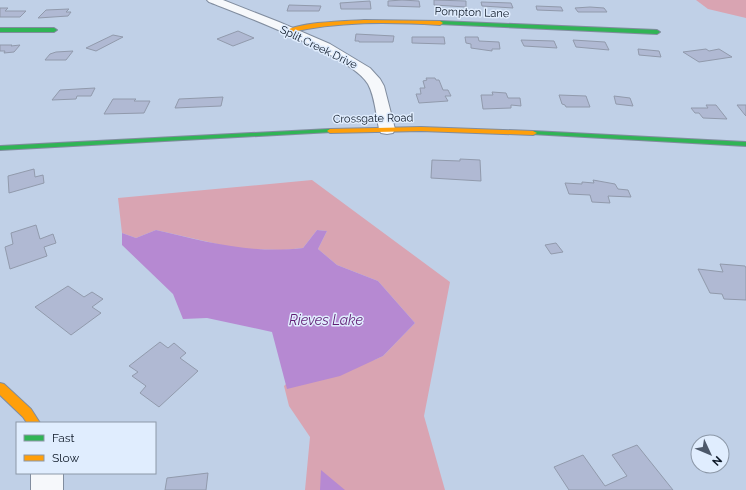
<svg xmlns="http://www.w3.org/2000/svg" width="746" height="490" viewBox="0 0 746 490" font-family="Raleway,sans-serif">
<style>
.green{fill:#d9a4b2}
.water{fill:#b689d2}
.building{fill:#b0b9d3;stroke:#919aac}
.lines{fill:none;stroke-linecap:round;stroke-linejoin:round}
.street-casing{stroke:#818d9f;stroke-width:2}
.fast-casing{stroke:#818d9f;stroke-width:2}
.slow-casing{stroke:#818d9f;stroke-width:2}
.street{fill:#f6f8fb;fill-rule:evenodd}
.fast{fill:#30b455;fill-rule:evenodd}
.slow{fill:#ff9f0a;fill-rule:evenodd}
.labels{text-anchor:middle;stroke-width:3;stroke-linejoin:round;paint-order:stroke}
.far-street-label{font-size:11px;fill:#0d1827;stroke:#e0edfe}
.water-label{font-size:14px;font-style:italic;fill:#5f1c73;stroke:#e0edfe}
</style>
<rect width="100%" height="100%" fill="#c0d0e7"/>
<path class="green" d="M 696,0 L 746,0 L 746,18 L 708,9 Z
M 312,180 L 450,282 L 424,416 L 445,490 L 305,490 L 310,437 L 289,406 L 284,386 L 301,370 L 374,360 L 383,356 L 415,323 L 378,281 L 337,265 L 318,249 L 327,231 L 317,230 L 303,248 L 283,250 L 239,249 L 156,230 L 136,238 L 122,233 L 118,198 Z"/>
<path class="water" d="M 156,230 C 207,242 251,254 303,248 L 317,230 L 327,231 L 318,249 L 337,265 L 378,281 L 415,323 L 383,356 L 340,376 L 287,389 L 272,332 L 207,318 L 183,319 L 173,294 L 122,245 L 122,233 L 136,238 Z
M 321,470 L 345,490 L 320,490 Z"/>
<path class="building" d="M 402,0 L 419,1 L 420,7 L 388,6 L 388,1 Z
M 434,0 L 466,1 L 466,7 L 434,5 Z
M 370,1 L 371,9 L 341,9 L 340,3 Z
M 481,2 L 511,3 L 513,8 L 482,6 Z
M 289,5 L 321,6 L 319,11 L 287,11 Z
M 536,6 L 561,7 L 563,11 L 537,10 Z
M 590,7 L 604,8 L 607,12 L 578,12 L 575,8 Z
M 0,8 L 8,8 L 5,11 L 26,11 L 20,17 L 0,17 Z
M 69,9 L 66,12 L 71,12 L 68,16 L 38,18 L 46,10 Z
M 238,31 L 254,38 L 233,46 L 217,39 Z
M 356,34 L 394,36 L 393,42 L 359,42 L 359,41 L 355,41 Z
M 113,35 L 123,37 L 96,51 L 86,48 Z
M 412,37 L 444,37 L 445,44 L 412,43 Z
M 465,37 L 478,37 L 479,41 L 499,42 L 500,49 L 492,49 L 492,51 L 471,48 L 471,44 L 466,43 Z
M 521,40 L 554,41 L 557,48 L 524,46 Z
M 573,40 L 605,42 L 609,50 L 576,47 Z
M 0,45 L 12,45 L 11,46 L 20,45 L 14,52 L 4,53 L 5,51 L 0,51 Z
M 638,49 L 659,51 L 661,57 L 639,55 Z
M 706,49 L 709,51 L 719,49 L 732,57 L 699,62 L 683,52 Z
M 73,51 L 66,60 L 45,60 L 50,54 L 56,52 Z
M 426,78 L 435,78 L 436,80 L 439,80 L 443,90 L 448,90 L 451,96 L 445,96 L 448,101 L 419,103 L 416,94 L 421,94 L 420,88 L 425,88 L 423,81 L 427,80 Z
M 95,88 L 91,96 L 77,96 L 76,99 L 52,100 L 60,90 Z
M 492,92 L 506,93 L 508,98 L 520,98 L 521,106 L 511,105 L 511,108 L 483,109 L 481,95 L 493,95 Z
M 559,95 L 586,96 L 590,107 L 566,107 L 565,105 L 562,104 Z
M 614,96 L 630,98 L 633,106 L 616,104 Z
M 223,97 L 221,106 L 175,108 L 179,99 Z
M 113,99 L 136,99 L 134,101 L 150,101 L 144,113 L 104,114 Z
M 706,105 L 716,105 L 727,119 L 703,118 L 699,113 L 695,113 L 691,108 L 708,108 Z
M 737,105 L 746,105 L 746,116 L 745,115 Z
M 460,159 L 480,160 L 481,181 L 431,178 L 432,160 L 460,161 Z
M 34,169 L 35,177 L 43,175 L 44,183 L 9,193 L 8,176 Z
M 593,180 L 615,184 L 618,189 L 628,190 L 631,197 L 608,196 L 610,203 L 592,202 L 590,195 L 569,194 L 565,183 L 582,184 L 582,182 L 594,183 Z
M 36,225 L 40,239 L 53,234 L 56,243 L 44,247 L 47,256 L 10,269 L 5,247 L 13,244 L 11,233 Z
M 556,243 L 563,252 L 551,254 L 545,245 Z
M 720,264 L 745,266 L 746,268 L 746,300 L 724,299 L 722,294 L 710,293 L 698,269 L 723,272 Z
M 68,286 L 84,297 L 92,292 L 103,299 L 92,307 L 101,313 L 71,335 L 35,307 Z
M 160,342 L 168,348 L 174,343 L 186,353 L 180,358 L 198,371 L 159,407 L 140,393 L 146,386 L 132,376 L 138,372 L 129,366 Z
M 637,445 L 673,490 L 569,490 L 554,467 L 583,455 L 605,486 L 627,476 L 612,455 Z
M 208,473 L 206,490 L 165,490 L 167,478 Z"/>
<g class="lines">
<defs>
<path id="street" d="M 207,0 L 223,0 L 279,22 L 330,44 L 370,68 L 380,79 L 384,86 L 395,129 L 393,133 L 387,134 L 381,133 L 379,129 C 376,115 375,97 368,84 C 352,56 242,15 209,2 Z
M 31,473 L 63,473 L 63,490 L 31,490 Z"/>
<path id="fast" d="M 440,21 L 657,30 L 660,32 L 657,34 L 438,24 L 438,22 Z
M 0,28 L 54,28 L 57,30 L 54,32 L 0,32 Z
M 330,129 L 333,131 L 332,132 L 0,150 L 0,146 Z
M 533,131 L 746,142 L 746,146 L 531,134 L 529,133 Z"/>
<path id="slow" d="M 364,20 L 440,21 L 443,23 L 440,25 C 389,22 339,21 288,33 L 285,31 C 300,22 346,21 364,20 Z
M 421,127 L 533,131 L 537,133 L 533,135 L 421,131 L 330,133 L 327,131 L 330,129 Z
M 0,383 L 4,384 L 31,409 L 40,423 L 27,423 L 23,417 L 0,395 Z"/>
</defs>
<use href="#street" class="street-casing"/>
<use href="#fast" class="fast-casing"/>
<use href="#slow" class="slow-casing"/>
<use href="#street" class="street"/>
<use href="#fast" class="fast"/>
<use href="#slow" class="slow"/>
</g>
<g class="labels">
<g class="far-street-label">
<text transform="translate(472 12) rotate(2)" y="4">Pompton Lane</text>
<text transform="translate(319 47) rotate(26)" y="4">Split Creek Drive</text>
<text transform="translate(373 118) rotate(-1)" y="4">Crossgate Road</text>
</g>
<g class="water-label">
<text x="326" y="325">Rieves Lake</text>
</g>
</g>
<rect x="16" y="422" width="140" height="52" fill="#e0edfe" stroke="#8c98a8"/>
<rect x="24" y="435" width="20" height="6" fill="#30b455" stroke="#8c98a8"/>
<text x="52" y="442" font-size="12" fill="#0d1827">Fast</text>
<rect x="24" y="455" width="20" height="6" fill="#ff9f0a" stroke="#8c98a8"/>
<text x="52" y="462" font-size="12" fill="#0d1827">Slow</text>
<g transform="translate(710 454) rotate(134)"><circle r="19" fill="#e0edfe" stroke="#8c98a8"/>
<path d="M0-3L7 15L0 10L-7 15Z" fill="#4c586a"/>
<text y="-6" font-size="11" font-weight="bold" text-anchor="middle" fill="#0d1827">N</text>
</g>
</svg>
